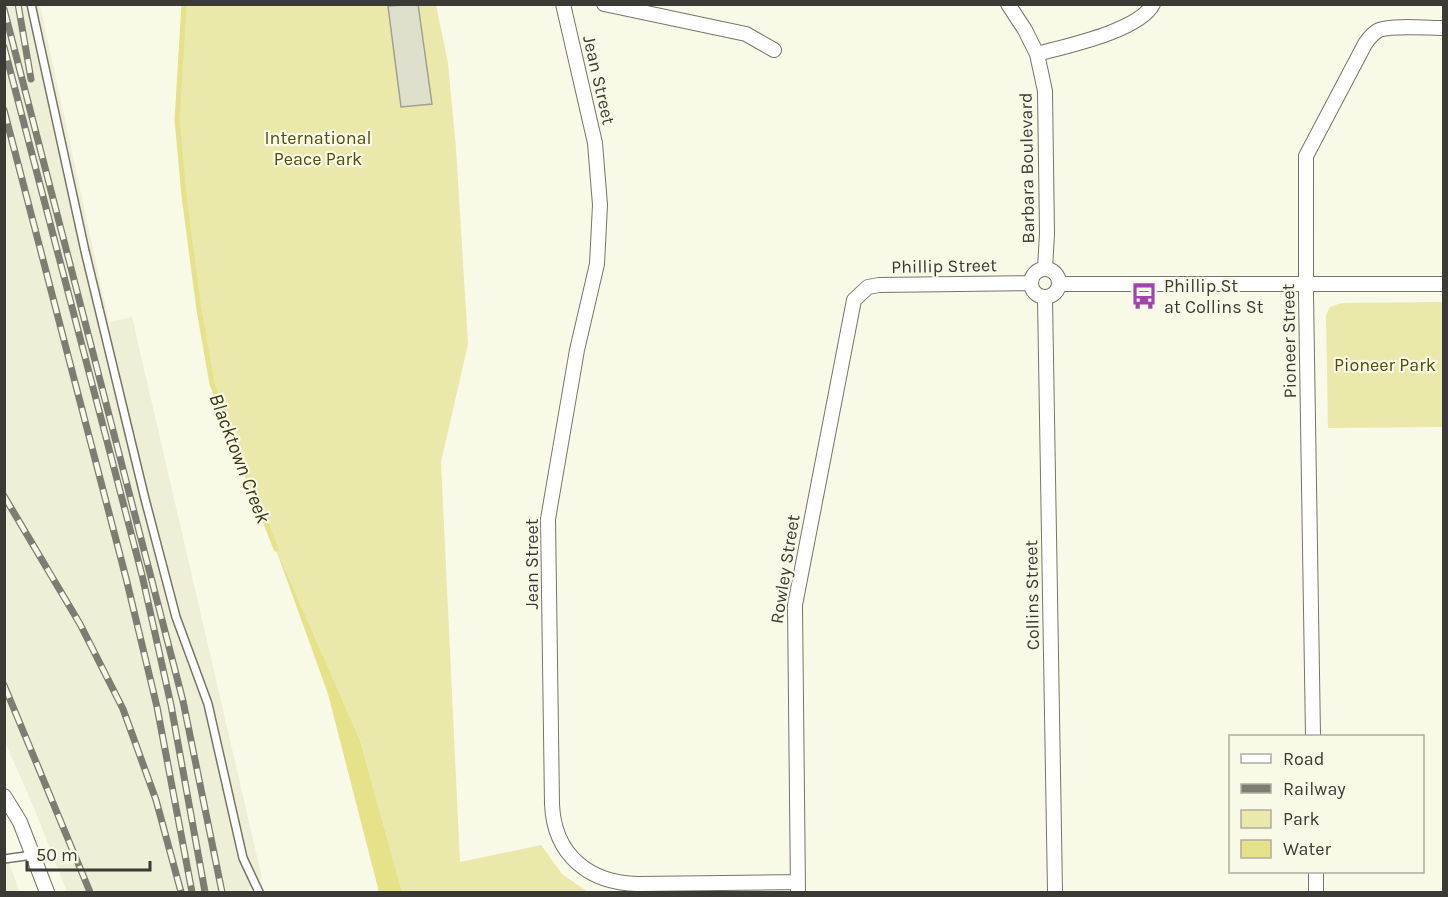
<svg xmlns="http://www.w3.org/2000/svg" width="1448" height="897" viewBox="0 0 1448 897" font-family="Karla,sans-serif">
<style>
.built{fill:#efefd7}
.green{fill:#eae8aa}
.water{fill:#e5e28a}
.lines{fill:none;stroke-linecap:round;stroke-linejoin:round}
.stream{stroke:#e5e28a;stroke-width:5}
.building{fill:#dfdfce;stroke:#a1a191;stroke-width:1.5}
.lane-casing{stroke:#767667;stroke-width:10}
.street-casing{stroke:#767667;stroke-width:16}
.lane{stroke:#fff;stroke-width:7}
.street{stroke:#fff;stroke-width:14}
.rail-casing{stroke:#7e7d73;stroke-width:7}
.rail{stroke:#f9f9e8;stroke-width:4.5;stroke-dasharray:14;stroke-linecap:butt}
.labels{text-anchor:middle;stroke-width:4.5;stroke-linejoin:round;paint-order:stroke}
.street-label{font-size:18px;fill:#3b3a34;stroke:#f9f9e8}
.park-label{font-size:18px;fill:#514e09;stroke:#f9f9e8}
.poi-label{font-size:18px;fill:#3b3a34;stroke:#f9f9e8;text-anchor:start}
.water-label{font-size:20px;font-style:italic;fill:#3b3914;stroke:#f9f9e8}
</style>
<rect width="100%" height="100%" fill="#f9f9e8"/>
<path class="built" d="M 4,5 L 40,5 L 109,322 L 132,317 L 262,878 L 250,888 L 250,892 L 67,892 L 34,808 L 5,742 Z
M 4,842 L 10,866 L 20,892 L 5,892 Z"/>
<path class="green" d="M 185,5 L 436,5 L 448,63 L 456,148 L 468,344 L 441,462 L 460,862 L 541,845 L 562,874 L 588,892 L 402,892 L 360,740 L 274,544 L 212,384 L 199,310 L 177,120 Z
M 1443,302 L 1443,427 L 1328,428 L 1326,315 L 1330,307 L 1341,303 Z"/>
<path class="water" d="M 274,544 L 360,740 L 402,892 L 379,892 L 328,694 Z"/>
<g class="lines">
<path class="stream" d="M 184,4 L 177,120 L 184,196 L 199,310 L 212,384 L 276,549"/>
</g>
<path class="building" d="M 418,4 L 432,104 L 401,107 L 388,6 Z"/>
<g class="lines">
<defs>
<path id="lane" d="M 31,4 L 85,251 L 145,499 L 176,617 L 208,704 L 243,858 L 259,892
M 4,859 L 33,855"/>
<path id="street" d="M 563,4 L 595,143 L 600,205 L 597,264 L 577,350 L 548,519 L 552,804 C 554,855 589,883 638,884 L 798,882
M 604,4 L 746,34 L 774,50
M 1008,4 L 1025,30 L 1037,54 L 1045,91 L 1047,234 L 1045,268
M 1037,54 C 1066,46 1139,31 1153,4
M1031 283a14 14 0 1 1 28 0a14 14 0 1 1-28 0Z
M 1059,284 L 1444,284
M 1045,298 L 1055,892
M 1313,736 L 1306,295 L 1306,156 L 1365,44 C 1369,38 1373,33 1379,30 C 1393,25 1428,28 1444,28
M 4,796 L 20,822 L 47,892
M 1316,872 L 1316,892
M 798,892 L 795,605 L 854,300 L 868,287 L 879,285 L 1031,283"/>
</defs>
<use href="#lane" class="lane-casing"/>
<use href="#street" class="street-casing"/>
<use href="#lane" class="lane"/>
<use href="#street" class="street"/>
<defs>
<path id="rail" d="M 18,4 L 31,79
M 4,9 L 183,701 L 222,892
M 4,47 L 142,575 L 171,705 L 205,892
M 4,110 L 126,578 L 157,707 L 192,892
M 4,496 L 80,624 L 123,709 L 156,800 L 181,892
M 4,685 L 90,892"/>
</defs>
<use href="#rail" class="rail-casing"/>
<use href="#rail" class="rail"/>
</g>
<defs>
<symbol id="bus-bare" viewBox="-9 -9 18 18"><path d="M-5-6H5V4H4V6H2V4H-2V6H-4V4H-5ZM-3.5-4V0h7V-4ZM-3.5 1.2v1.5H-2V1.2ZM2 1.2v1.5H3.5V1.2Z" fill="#a243ac" stroke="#f9f9e8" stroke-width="2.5" paint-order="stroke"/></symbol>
</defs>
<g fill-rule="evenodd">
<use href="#bus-bare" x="1125" y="277" width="38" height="38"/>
</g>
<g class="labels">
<g class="street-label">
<text transform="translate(599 80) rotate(77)" y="6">Jean Street</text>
<text transform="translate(1027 168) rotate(-91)" y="6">Barbara Boulevard</text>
<text transform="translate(944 266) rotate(-1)" y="6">Phillip Street</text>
<text transform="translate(1289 341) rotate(-91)" y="6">Pioneer Street</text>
<text transform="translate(532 564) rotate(-90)" y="6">Jean Street</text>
<text transform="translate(785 569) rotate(-81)" y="6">Rowley Street</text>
<text transform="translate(1032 595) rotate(-91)" y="6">Collins Street</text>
</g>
<g class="park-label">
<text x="318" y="144">International<tspan x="318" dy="21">Peace Park</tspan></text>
<text x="1385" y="371">Pioneer Park</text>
</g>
<g class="poi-label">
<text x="1164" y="292">Phillip St<tspan x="1164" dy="21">at Collins St</tspan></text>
</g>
<g class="water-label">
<text transform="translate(240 458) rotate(69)" y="7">Blacktown Creek</text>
</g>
</g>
<rect width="1448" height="897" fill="none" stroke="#3b3a34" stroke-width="12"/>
<rect x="1229" y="735" width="195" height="138" fill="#f9f9e8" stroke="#adada0" stroke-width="1.5"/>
<rect x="1241" y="754" width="30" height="9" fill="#ffffff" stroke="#adada0" stroke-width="1.5"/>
<text x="1283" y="765" font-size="18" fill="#3b3a34">Road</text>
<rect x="1241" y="784" width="30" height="9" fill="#7e7d73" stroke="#adada0" stroke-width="1.5"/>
<text x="1283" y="795" font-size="18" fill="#3b3a34">Railway</text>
<rect x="1241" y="810" width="30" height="18" fill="#eae8aa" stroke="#adada0" stroke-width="1.5"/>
<text x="1283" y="825" font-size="18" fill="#3b3a34">Park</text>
<rect x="1241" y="840" width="30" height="18" fill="#e5e28a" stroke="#adada0" stroke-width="1.5"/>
<text x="1283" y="855" font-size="18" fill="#3b3a34">Water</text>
<path d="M27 861v9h123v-9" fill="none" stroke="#3b3a34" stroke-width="3"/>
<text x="36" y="861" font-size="18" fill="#3b3a34" stroke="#f9f9e8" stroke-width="4.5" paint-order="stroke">50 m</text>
</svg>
